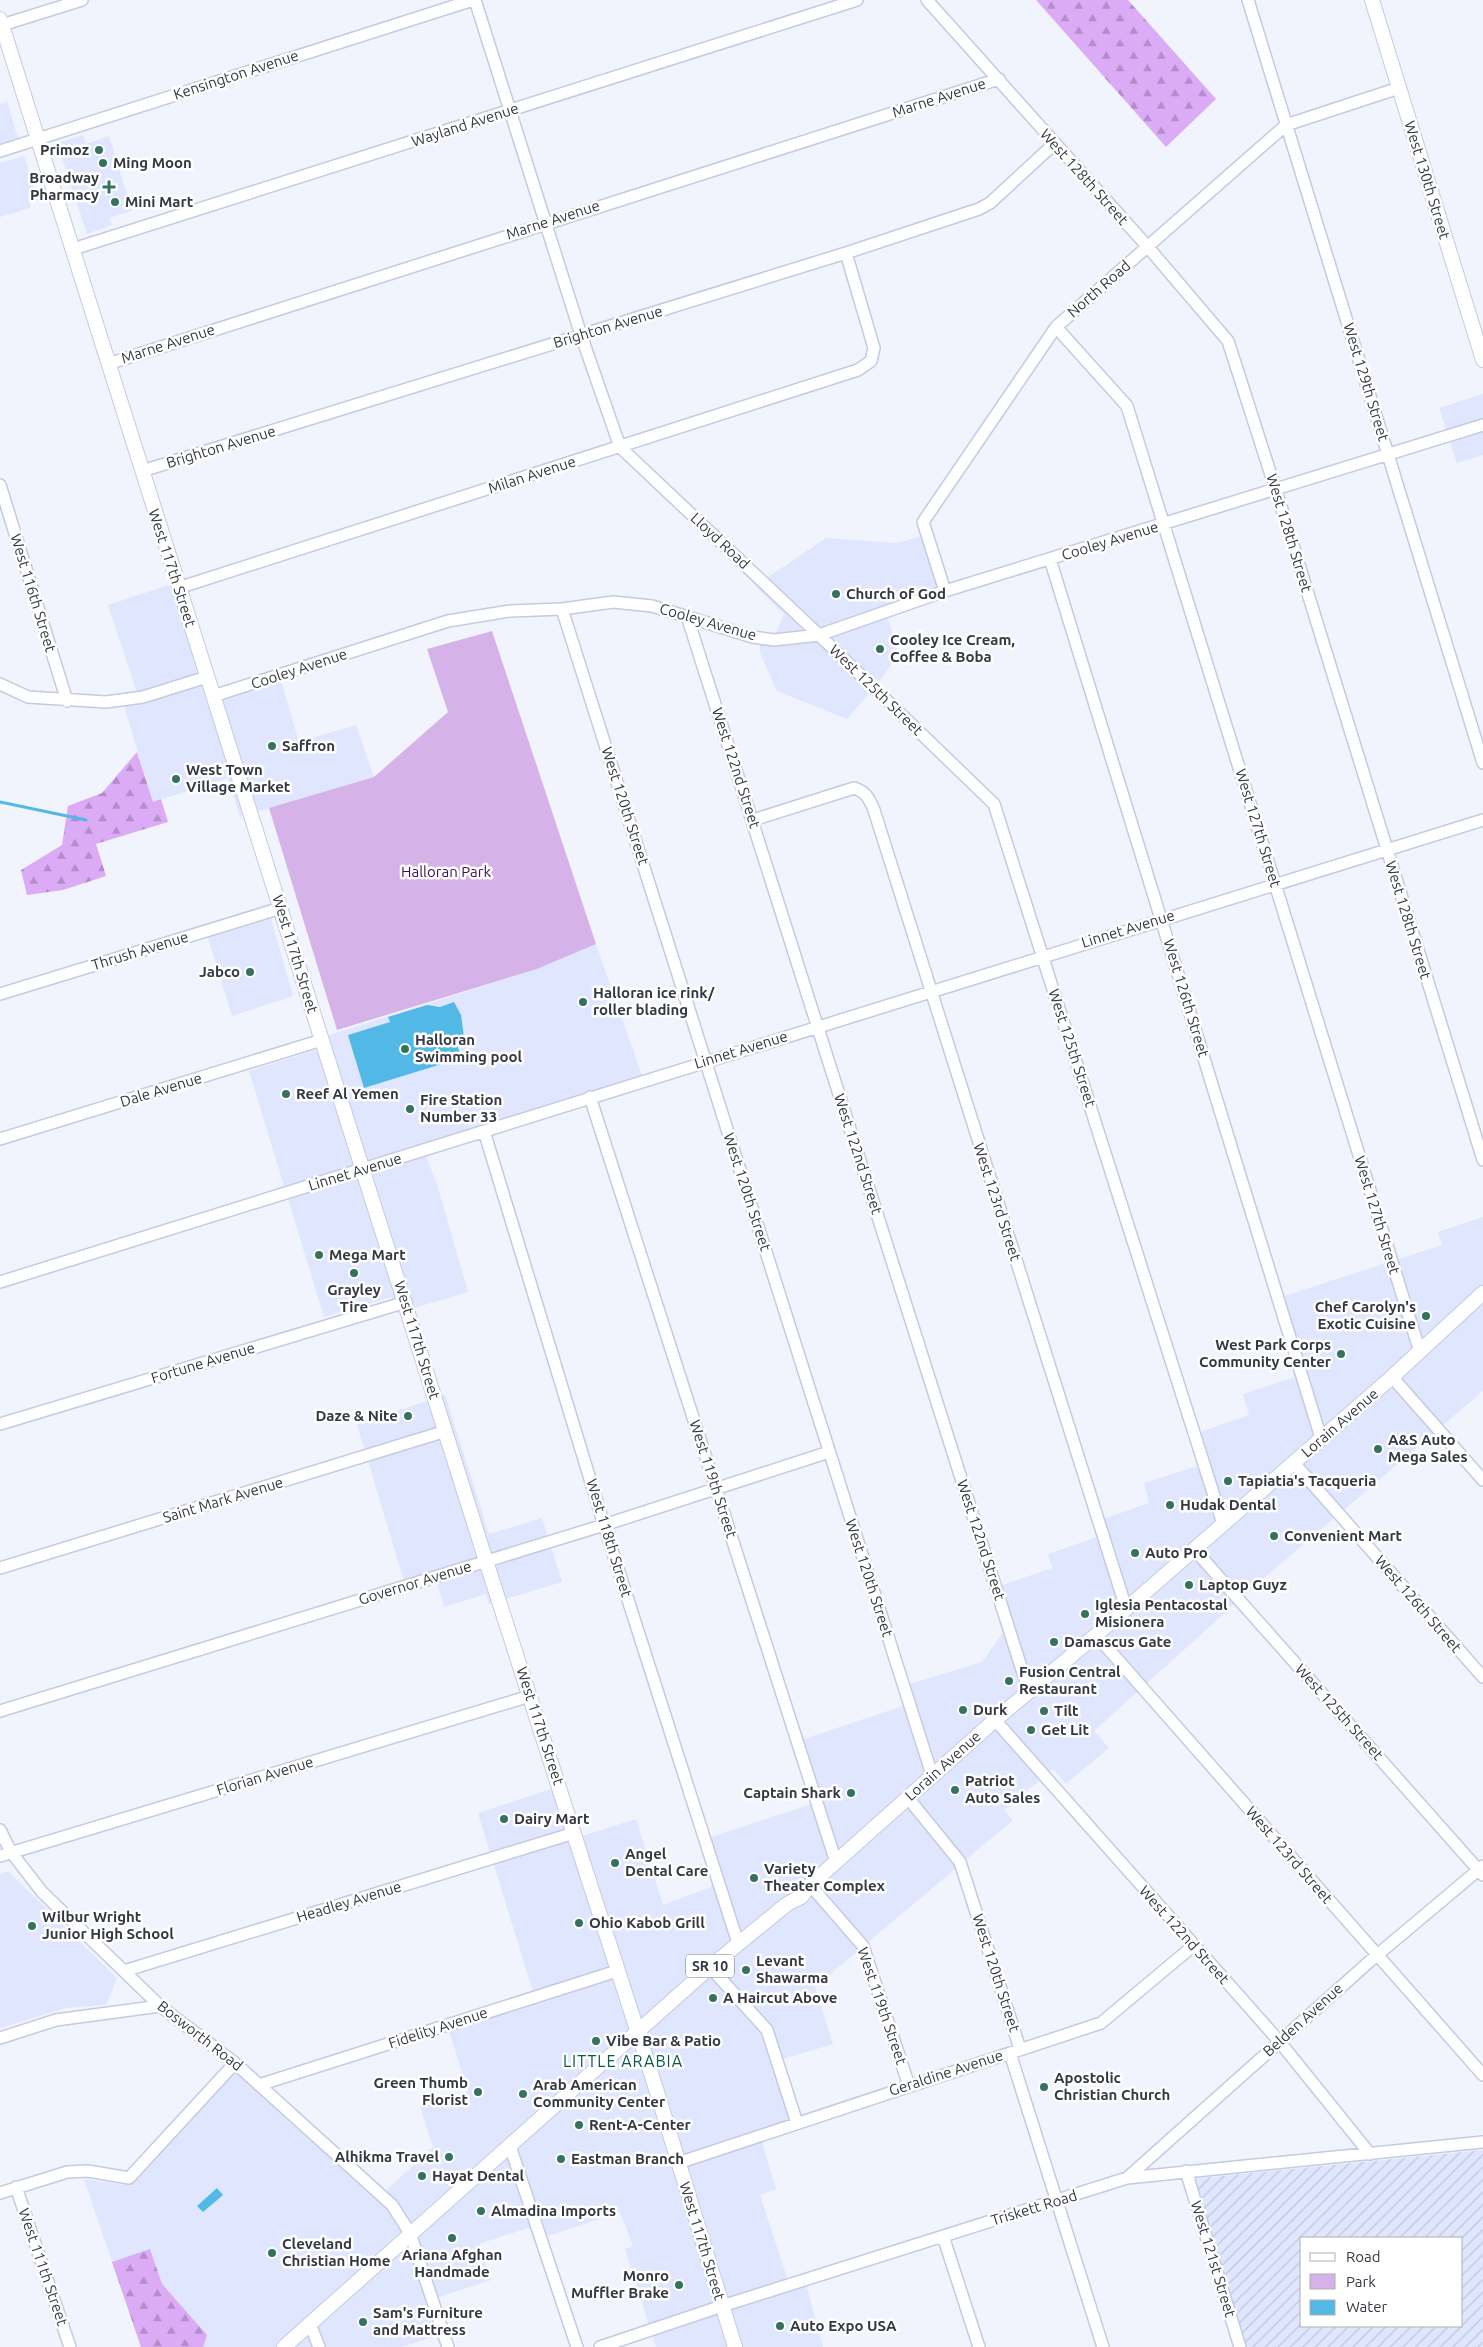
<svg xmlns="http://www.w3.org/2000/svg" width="1483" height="2347" viewBox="0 0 1483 2347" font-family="Ubuntu,sans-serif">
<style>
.built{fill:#dfe6fe}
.industrial{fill:url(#industrial-furrows);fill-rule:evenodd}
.green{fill:#d5b2e8}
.forest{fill:url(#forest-firs)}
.water{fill:#52b9e7}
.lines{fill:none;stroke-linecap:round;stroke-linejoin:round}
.stream{stroke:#52b9e7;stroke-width:3}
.minor-casing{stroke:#c4cbe0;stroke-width:14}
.major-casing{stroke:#c4cbe0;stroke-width:16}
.minor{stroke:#fff;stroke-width:11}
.major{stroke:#fff;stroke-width:14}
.poi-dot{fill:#35725e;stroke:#fff;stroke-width:2}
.labels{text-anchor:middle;stroke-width:5;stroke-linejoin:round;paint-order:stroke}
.shield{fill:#fff;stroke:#727479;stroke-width:1}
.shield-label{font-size:14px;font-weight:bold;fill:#353840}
.street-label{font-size:15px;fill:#353840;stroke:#fff}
.poi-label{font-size:15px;font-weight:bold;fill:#353840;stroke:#fff;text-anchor:start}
.park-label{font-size:15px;fill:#3e0f51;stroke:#fff}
.neighbourhood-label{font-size:16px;letter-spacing:1px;fill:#075943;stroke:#fff}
</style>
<defs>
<pattern id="industrial-furrows" width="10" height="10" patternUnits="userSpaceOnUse" patternTransform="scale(1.25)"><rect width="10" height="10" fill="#dfe6fe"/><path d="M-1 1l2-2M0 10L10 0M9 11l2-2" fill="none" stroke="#c0c6db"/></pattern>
<pattern id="forest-firs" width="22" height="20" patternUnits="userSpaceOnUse" patternTransform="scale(1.25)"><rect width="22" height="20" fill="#dcabf6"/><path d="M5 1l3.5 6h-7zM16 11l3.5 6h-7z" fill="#b38cc9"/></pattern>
</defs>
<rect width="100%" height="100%" fill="#f1f4fd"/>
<path class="built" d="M 7,102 L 18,138 L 0,144 L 0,104 Z
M 83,135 L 86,144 L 109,136 L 132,211 L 109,218 L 112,225 L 87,234 L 57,143 Z
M 24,156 L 37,194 L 31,197 L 30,208 L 0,217 L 0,163 Z
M 1483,394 L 1483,455 L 1457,463 L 1439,408 Z
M 921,536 L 942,598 L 887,616 L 899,654 L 877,684 L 847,719 L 777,691 L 760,653 L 759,633 L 776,633 L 784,614 L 755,586 L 826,538 L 898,543 Z
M 181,581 L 219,697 L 280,677 L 299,742 L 356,725 L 374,777 L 240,817 L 228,778 L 153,802 L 124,706 L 140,701 L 108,605 Z
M 267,904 L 293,996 L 232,1016 L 204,925 Z
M 596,944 L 645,1084 L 425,1155 L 437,1184 L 468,1292 L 397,1313 L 391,1297 L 324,1317 L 249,1071 L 332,1045 L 329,1035 L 537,969 Z
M 1483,1217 L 1483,1391 L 1250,1590 L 1094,1731 L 1109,1748 L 1066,1784 L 1053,1769 L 1004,1810 L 1013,1820 L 815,1987 L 833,2044 L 776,2061 L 794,2121 L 759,2133 L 776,2189 L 760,2195 L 788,2281 L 804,2276 L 823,2347 L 656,2347 L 625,2249 L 633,2246 L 620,2212 L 536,2240 L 531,2227 L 479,2244 L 491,2280 L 427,2301 L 438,2335 L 402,2347 L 141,2347 L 84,2179 L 124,2185 L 138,2178 L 235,2072 L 376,2200 L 433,2147 L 420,2106 L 468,2091 L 448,2028 L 536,2002 L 478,1813 L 557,1787 L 573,1839 L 636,1819 L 663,1905 L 716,1885 L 702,1840 L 815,1803 L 795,1742 L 906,1705 L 900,1687 L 982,1662 L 1007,1627 L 994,1588 L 1052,1568 L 1048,1554 L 1097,1537 L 1092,1523 L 1149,1503 L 1144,1483 L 1201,1465 L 1192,1435 L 1249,1415 L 1243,1394 L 1298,1376 L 1275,1299 L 1442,1245 L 1438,1232 Z
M 445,1395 L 489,1534 L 542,1518 L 562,1582 L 489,1604 L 486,1594 L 444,1607 L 437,1582 L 407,1591 L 357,1424 Z
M 8,1871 L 117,1978 L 106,2005 L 66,2008 L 0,2028 L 0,1874 Z"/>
<path class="industrial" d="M 1483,2150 L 1483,2347 L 1241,2347 L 1183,2180 ZM 1302,2238 L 1462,2238 L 1462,2326 L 1302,2326 Z"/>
<path class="green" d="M 492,631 L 596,944 L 537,969 L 337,1030 L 269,808 L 374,777 L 448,712 L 427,649 Z"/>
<path class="forest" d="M 1036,0 L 1128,0 L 1216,99 L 1166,147 Z
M 137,752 L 153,802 L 161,799 L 168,822 L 96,844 L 106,876 L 63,890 L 27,895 L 21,870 L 62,845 L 68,806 L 102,793 Z
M 150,2249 L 162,2284 L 207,2335 L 203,2347 L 141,2347 L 112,2262 Z"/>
<path class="water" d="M 454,1002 L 461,1015 L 464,1037 L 456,1040 L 461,1058 L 364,1088 L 348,1035 L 390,1022 L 388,1017 L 427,1005 L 440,1007 Z
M 217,2188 L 223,2195 L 203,2212 L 197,2206 Z"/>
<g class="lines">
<path class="stream" d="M 0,802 L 86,820"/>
<defs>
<path id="minor" d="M 475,0 L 581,335 L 620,447 L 819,635 L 994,804 L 1223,1524
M 927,0 L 1147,246 L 1228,341 L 1279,500 L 1483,1160
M 1248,0 L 1483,763
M 2,25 L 82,0
M 0,151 L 473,0
M 73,249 L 857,0
M 1056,327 L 1127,406 L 1420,1352
M 108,364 L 999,79
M 142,471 L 846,253 L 979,209 L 990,203 L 1054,144
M 0,485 L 67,701
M 1050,559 L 1321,1438
M 178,588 L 858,370 L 871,361 L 874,348 L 846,253
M 945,591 L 923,522 L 1056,327 L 1286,125 L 1399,88
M 562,609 L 932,1775
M 687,616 L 1029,1692
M 0,684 L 28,697 L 106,702 L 143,697 L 207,677
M 213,696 L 448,621 L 510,611 L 562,609 L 613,602 L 652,606 L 753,637 L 774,640 L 819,635 L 945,591 L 1483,425
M 753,820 L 854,788 C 866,792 869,798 874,810 L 1126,1608
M 0,994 L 281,908
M 590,1097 L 836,1862
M 484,1131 L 604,1525 L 738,1943
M 0,1139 L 322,1040
M 0,1282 L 1483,820
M 1392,1377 L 1483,1480
M 0,1424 L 406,1302
M 1294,1463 L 1483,1677
M 1194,1549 L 1483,1875
M 0,1568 L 446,1431
M 1096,1635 L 1483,2075
M 0,1711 L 604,1525 L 829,1452
M 995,1720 L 1279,2041 L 1370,2154
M 908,1798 L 960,1862 L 1020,2049
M 0,1830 L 11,1852 L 42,1892 L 160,2006 L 235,2063 L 392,2205 L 410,2233 L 448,2347
M 0,1856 L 530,1696
M 810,1885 L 863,1946 L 909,2086
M 710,1967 L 767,2030 L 797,2123
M 124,1971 L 574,1833
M 0,2038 L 56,2020 L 160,2006
M 1010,2053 L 1103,2347
M 259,2085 L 617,1971
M 510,2146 L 577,2347
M 678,2163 L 1101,2023 L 1193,1946
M 1186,2171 L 1240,2347
M 1127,2178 L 1370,1961 L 1483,1866
M 16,2187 L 70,2347
M 0,2193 L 67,2172 L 88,2171 L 129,2178 L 235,2063
M 943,2236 L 979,2347
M 310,2324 L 319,2347
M 600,2347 L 722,2306 L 1127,2178 L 1483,2142"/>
<path id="major" d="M 1372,0 L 1483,360
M 0,19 L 486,1561 L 657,2092 L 735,2347
M 284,2347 L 710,1967 L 787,1904 L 801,1897 L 810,1885 L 995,1720 L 1096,1635 L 1392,1377 L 1483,1293"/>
</defs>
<use href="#minor" class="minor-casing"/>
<use href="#major" class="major-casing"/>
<use href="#minor" class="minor"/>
<use href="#major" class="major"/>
</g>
<g class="poi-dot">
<circle cx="99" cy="150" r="5"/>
<circle cx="103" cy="163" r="5"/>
<path d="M106.5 179.5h5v5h5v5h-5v5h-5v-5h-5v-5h5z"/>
<circle cx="115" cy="202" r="5"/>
<circle cx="836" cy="594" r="5"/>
<circle cx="880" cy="649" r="5"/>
<circle cx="272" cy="746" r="5"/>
<circle cx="176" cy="779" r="5"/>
<circle cx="250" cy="972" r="5"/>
<circle cx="583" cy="1002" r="5"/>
<circle cx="405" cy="1049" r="5"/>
<circle cx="286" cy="1094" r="5"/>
<circle cx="410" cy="1109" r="5"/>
<circle cx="319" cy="1255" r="5"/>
<circle cx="354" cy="1273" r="5"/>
<circle cx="1426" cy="1316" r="5"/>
<circle cx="1341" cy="1354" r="5"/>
<circle cx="408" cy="1416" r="5"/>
<circle cx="1378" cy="1449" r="5"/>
<circle cx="1228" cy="1481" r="5"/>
<circle cx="1170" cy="1505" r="5"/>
<circle cx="1274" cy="1536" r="5"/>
<circle cx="1135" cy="1553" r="5"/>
<circle cx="1189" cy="1585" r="5"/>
<circle cx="1085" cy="1614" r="5"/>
<circle cx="1054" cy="1642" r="5"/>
<circle cx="1009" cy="1681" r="5"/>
<circle cx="963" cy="1710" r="5"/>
<circle cx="1044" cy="1711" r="5"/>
<circle cx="1031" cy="1730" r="5"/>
<circle cx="955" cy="1790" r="5"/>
<circle cx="851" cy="1793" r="5"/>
<circle cx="504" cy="1819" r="5"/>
<circle cx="615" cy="1863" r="5"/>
<circle cx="754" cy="1878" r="5"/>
<circle cx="579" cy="1923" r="5"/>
<circle cx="32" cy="1926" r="5"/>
<circle cx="746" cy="1970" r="5"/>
<circle cx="713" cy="1998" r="5"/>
<circle cx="596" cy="2041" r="5"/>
<circle cx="1044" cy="2087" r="5"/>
<circle cx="478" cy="2092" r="5"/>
<circle cx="523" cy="2094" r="5"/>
<circle cx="579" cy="2125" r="5"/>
<circle cx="449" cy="2157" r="5"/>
<circle cx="561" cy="2159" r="5"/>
<circle cx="422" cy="2176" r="5"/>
<circle cx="481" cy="2211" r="5"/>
<circle cx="452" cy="2238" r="5"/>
<circle cx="272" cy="2253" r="5"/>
<circle cx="679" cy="2285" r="5"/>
<circle cx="363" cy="2322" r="5"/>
<circle cx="780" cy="2326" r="5"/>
</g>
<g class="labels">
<rect class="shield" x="686" y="1954.5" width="48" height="23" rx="4"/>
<g class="shield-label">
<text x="710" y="1971">SR 10</text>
</g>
<g class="street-label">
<text transform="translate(236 75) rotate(-18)" y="5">Kensington Avenue</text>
<text transform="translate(939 98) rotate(-18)" y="5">Marne Avenue</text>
<text transform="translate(465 125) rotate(-18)" y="5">Wayland Avenue</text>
<text transform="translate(1084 177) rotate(48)" y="5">West 128th Street</text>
<text transform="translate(1427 180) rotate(73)" y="5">West 130th Street</text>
<text transform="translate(553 220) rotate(-18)" y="5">Marne Avenue</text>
<text transform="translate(1099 289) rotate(-41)" y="5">North Road</text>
<text transform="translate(608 327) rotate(-17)" y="5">Brighton Avenue</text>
<text transform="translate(168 344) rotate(-18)" y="5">Marne Avenue</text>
<text transform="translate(1366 382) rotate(73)" y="5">West 129th Street</text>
<text transform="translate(221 447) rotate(-17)" y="5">Brighton Avenue</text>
<text transform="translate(532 475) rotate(-18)" y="5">Milan Avenue</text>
<text transform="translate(1289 533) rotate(73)" y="5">West 128th Street</text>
<text transform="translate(720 541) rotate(43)" y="5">Lloyd Road</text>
<text transform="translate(1110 541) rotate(-17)" y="5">Cooley Avenue</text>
<text transform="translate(172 568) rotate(72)" y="5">West 117th Street</text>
<text transform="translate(33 593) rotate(73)" y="5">West 116th Street</text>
<text transform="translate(708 622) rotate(16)" y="5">Cooley Avenue</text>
<text transform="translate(299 669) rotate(-18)" y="5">Cooley Avenue</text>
<text transform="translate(876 690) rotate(44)" y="5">West 125th Street</text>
<text transform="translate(736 768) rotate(72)" y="5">West 122nd Street</text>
<text transform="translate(625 806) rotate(72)" y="5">West 120th Street</text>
<text transform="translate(1258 828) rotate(73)" y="5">West 127th Street</text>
<text transform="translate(1408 920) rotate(73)" y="5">West 128th Street</text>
<text transform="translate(1128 929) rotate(-17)" y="5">Linnet Avenue</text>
<text transform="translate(140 951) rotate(-17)" y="5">Thrush Avenue</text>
<text transform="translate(295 954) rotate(73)" y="5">West 117th Street</text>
<text transform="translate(1186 998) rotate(73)" y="5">West 126th Street</text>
<text transform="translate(1072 1048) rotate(72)" y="5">West 125th Street</text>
<text transform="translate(741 1050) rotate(-17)" y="5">Linnet Avenue</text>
<text transform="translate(161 1090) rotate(-17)" y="5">Dale Avenue</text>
<text transform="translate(858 1154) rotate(72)" y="5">West 122nd Street</text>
<text transform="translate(355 1172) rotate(-17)" y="5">Linnet Avenue</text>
<text transform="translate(747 1192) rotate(72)" y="5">West 120th Street</text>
<text transform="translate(997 1202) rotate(72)" y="5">West 123rd Street</text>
<text transform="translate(1377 1215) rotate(73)" y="5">West 127th Street</text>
<text transform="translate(417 1340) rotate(73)" y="5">West 117th Street</text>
<text transform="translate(203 1363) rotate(-17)" y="5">Fortune Avenue</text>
<text transform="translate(1340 1423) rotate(-41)" y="5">Lorain Avenue</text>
<text transform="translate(713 1479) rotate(72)" y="5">West 119th Street</text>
<text transform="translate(223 1500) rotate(-17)" y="5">Saint Mark Avenue</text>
<text transform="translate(609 1538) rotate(73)" y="5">West 118th Street</text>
<text transform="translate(981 1540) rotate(72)" y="5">West 122nd Street</text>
<text transform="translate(869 1578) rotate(72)" y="5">West 120th Street</text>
<text transform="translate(415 1583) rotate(-17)" y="5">Governor Avenue</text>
<text transform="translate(1418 1604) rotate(49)" y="5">West 126th Street</text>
<text transform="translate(1339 1712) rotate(48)" y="5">West 125th Street</text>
<text transform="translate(540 1726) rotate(72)" y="5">West 117th Street</text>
<text transform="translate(943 1766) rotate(-42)" y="5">Lorain Avenue</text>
<text transform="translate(265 1776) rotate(-17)" y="5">Florian Avenue</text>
<text transform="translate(1289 1855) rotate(49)" y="5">West 123rd Street</text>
<text transform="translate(349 1902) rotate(-17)" y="5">Headley Avenue</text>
<text transform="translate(1184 1935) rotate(48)" y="5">West 122nd Street</text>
<text transform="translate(996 1973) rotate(72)" y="5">West 120th Street</text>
<text transform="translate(882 2006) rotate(71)" y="5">West 119th Street</text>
<text transform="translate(1303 2020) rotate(-42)" y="5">Belden Avenue</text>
<text transform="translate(438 2028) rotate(-18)" y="5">Fidelity Avenue</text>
<text transform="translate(200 2036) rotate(38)" y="5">Bosworth Road</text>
<text transform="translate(946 2073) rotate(-18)" y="5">Geraldine Avenue</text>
<text transform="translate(1034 2208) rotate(-17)" y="5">Triskett Road</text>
<text transform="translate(702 2241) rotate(73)" y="5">West 117th Street</text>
<text transform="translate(1213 2259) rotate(73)" y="5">West 121st Street</text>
<text transform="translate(43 2267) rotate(71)" y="5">West 111th Street</text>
</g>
<g class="poi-label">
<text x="89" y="155" text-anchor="end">Primoz</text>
<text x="113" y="168">Ming Moon</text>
<text x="99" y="183" text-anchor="end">Broadway<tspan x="99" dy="17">Pharmacy</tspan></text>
<text x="125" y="207">Mini Mart</text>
<text x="846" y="599">Church of God</text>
<text x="890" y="645">Cooley Ice Cream,<tspan x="890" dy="17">Coffee &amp; Boba</tspan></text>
<text x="282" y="751">Saffron</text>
<text x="186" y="775">West Town<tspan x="186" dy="17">Village Market</tspan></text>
<text x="240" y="977" text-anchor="end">Jabco</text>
<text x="593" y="998">Halloran ice rink/<tspan x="593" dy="17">roller blading</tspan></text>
<text x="415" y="1045">Halloran<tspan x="415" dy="17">Swimming pool</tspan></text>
<text x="296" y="1099">Reef Al Yemen</text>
<text x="420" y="1105">Fire Station<tspan x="420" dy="17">Number 33</tspan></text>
<text x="329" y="1260">Mega Mart</text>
<text x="354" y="1295" text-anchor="middle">Grayley<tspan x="354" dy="17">Tire</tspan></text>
<text x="1416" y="1312" text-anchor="end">Chef Carolyn's<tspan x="1416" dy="17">Exotic Cuisine</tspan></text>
<text x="1331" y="1350" text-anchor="end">West Park Corps<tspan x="1331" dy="17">Community Center</tspan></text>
<text x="398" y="1421" text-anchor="end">Daze &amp; Nite</text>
<text x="1388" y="1445">A&amp;S Auto<tspan x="1388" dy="17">Mega Sales</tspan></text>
<text x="1238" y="1486">Tapiatia's Tacqueria</text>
<text x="1180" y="1510">Hudak Dental</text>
<text x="1284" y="1541">Convenient Mart</text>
<text x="1145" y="1558">Auto Pro</text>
<text x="1199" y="1590">Laptop Guyz</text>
<text x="1095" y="1610">Iglesia Pentacostal<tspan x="1095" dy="17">Misionera</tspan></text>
<text x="1064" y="1647">Damascus Gate</text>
<text x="1019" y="1677">Fusion Central<tspan x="1019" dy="17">Restaurant</tspan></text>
<text x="973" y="1715">Durk</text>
<text x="1054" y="1716">Tilt</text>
<text x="1041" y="1735">Get Lit</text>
<text x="965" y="1786">Patriot<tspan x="965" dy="17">Auto Sales</tspan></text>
<text x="841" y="1798" text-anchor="end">Captain Shark</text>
<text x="514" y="1824">Dairy Mart</text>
<text x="625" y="1859">Angel<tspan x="625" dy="17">Dental Care</tspan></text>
<text x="764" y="1874">Variety<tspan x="764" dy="17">Theater Complex</tspan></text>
<text x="42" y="1922">Wilbur Wright<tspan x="42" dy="17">Junior High School</tspan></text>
<text x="589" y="1928">Ohio Kabob Grill</text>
<text x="756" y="1966">Levant<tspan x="756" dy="17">Shawarma</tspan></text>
<text x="723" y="2003">A Haircut Above</text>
<text x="606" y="2046">Vibe Bar &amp; Patio</text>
<text x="1054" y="2083">Apostolic<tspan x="1054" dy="17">Christian Church</tspan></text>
<text x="468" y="2088" text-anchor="end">Green Thumb<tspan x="468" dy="17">Florist</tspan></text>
<text x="533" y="2090">Arab American<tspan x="533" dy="17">Community Center</tspan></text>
<text x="589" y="2130">Rent-A-Center</text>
<text x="439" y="2162" text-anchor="end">Alhikma Travel</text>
<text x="571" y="2164">Eastman Branch</text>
<text x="432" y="2181">Hayat Dental</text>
<text x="491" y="2216">Almadina Imports</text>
<text x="282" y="2249">Cleveland<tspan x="282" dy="17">Christian Home</tspan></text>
<text x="452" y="2260" text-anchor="middle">Ariana Afghan<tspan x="452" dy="17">Handmade</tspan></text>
<text x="669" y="2281" text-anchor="end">Monro<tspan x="669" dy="17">Muffler Brake</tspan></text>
<text x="373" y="2318">Sam's Furniture<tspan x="373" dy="17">and Mattress</tspan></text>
<text x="790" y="2331">Auto Expo USA</text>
</g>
<g class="park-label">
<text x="446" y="877">Halloran Park</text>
</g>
<g class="neighbourhood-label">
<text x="623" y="2067">LITTLE ARABIA</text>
</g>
</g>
<rect x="1300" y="2237" width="162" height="90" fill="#ffffff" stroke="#aeafb3"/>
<rect x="1310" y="2253" width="25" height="8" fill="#ffffff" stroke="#aeafb3"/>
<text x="1346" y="2262" font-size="15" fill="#353840">Road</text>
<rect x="1310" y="2274" width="25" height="15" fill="#d5b2e8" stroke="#aeafb3"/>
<text x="1346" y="2287" font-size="15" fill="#353840">Park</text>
<rect x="1310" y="2300" width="25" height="15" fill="#52b9e7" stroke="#aeafb3"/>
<text x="1346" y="2312" font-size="15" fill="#353840">Water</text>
</svg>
